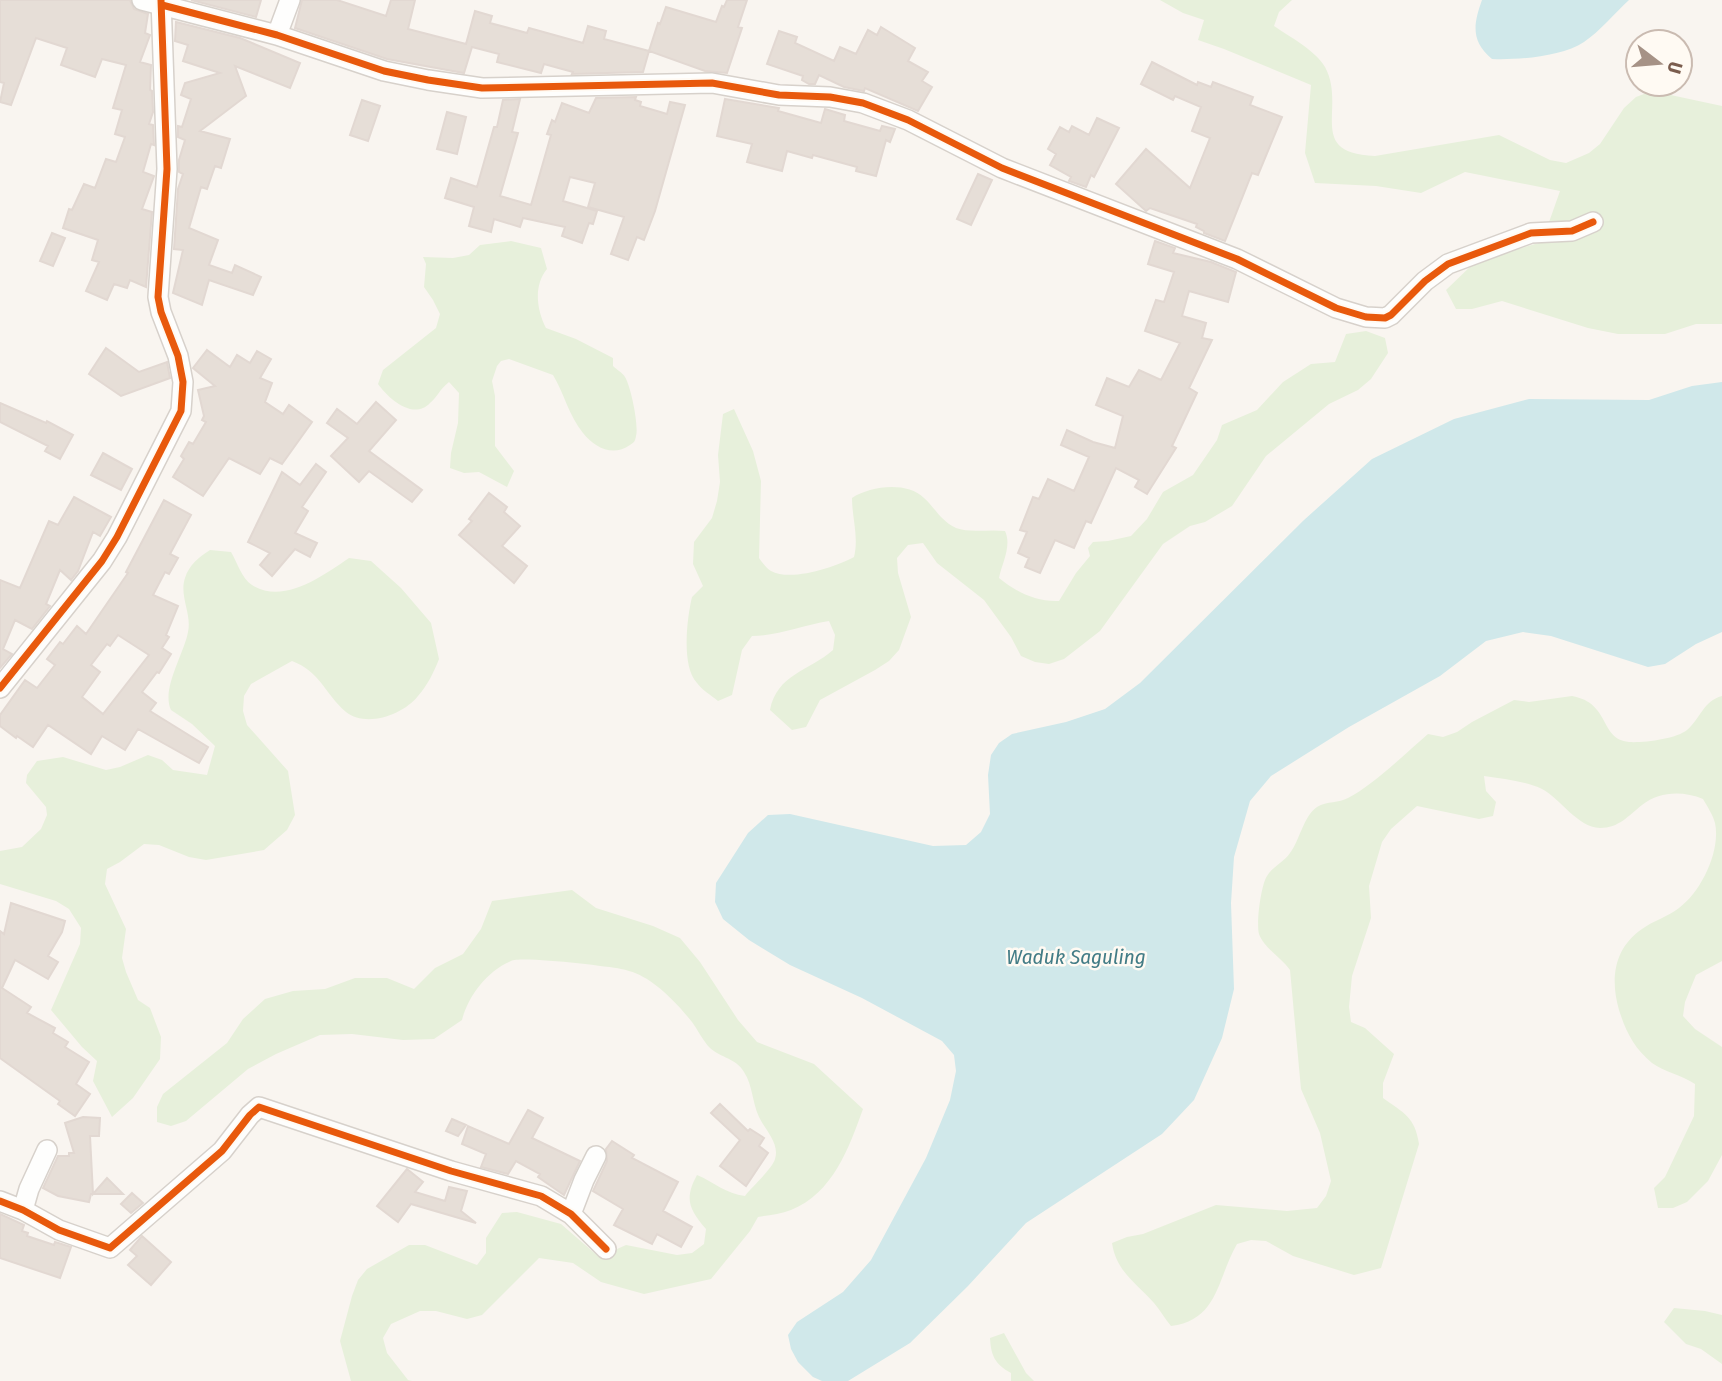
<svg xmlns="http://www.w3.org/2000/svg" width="1722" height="1381" viewBox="0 0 1722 1381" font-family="'Fira Sans Condensed',sans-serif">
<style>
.green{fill:#e7f0db}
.water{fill:#d0e8ea}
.building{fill:#e6ded7;stroke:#e2d8d2;stroke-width:2;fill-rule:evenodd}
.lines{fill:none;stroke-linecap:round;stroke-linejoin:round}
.minor-casing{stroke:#d7d1cb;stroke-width:22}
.minor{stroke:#fefefd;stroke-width:19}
.cycleway-casing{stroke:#fffaf3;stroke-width:11}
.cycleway{stroke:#e8590c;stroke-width:7}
.labels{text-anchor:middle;stroke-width:5;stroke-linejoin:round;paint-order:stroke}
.water-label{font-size:21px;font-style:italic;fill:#437c86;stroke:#fffaf3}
</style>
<rect width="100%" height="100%" fill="#f9f5f0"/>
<path class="green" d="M 1160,0 L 1292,0 L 1279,12 L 1274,26 C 1290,37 1315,50 1325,67 C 1347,107 1305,154 1375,156 L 1499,135 L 1550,160 L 1566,163 L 1589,153 L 1600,144 L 1624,108 L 1636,97 L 1652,91 L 1722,106 L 1722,324 L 1696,324 L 1665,334 L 1618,334 L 1588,328 L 1502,301 L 1472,309 L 1456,309 L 1446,290 L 1475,262 L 1542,242 L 1560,191 L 1465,172 L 1421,193 L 1376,186 L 1315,183 L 1305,153 L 1311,85 L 1224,49 L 1198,40 L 1204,20 L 1183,13 Z
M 511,241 L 541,248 L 547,269 C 533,286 537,310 546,328 L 576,339 L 613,358 L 613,366 C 617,370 623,373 625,377 C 631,387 639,426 636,436 C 635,442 634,442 630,445 C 613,457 595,448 583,433 C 569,416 564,393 553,375 L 509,359 L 501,361 L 497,366 L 492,381 L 495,396 L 495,446 L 514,471 L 507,487 L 479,472 L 464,473 L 450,468 L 451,453 L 458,423 L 459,393 L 449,382 C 439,390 438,396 430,403 C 413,421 388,398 378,384 L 383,370 L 436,328 L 440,314 L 433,300 L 424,287 L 426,264 L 423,257 L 453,258 L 469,255 L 480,245 Z
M 1366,331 L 1385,338 L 1388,353 L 1371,379 L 1358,390 L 1329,404 L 1266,456 L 1232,506 L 1205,522 L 1190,526 L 1163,544 L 1100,631 L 1064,659 L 1049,664 L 1035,662 L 1021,656 L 1011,637 L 984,600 L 937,563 L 923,543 L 908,545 L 897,558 L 898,573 L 911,617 L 899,650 L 889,661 L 875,670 L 820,700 L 806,727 L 792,730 L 770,710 C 777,674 809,671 833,650 L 835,635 L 829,621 C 803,625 778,636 752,636 L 742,650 L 732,695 L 718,701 C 711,695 702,690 697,683 C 681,666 687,618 692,597 L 703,586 L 693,564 L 694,542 L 712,518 L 717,501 L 720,482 L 718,455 L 723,414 L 734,409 L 753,451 L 761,481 L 759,558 C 762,562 766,568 771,571 C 791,582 835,567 854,557 C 859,537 852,518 852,498 C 870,486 907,481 924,498 C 935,508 941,521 956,528 C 969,533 990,529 1005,531 C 1012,546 1002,563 999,578 C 1016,592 1036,602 1059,601 L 1076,573 L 1090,556 L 1088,548 L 1093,542 L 1108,541 L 1131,536 L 1147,519 L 1163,492 L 1193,475 L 1217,440 L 1222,425 L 1257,410 L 1283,382 L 1311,364 L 1335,362 L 1346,334 Z
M 210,550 L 231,552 C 237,562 242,579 252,585 C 284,605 324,575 349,558 L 371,561 L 401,588 L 431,623 L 439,659 C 434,672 427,686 418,696 C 403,715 366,728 346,712 C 324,693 321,672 292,661 L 251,684 L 244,696 L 243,711 L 247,725 L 288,771 L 295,815 L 287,830 L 264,850 L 206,860 L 189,857 L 159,845 L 144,844 L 120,862 L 107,869 L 105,884 L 126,929 L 122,958 L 126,972 L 138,1000 L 150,1008 L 161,1037 L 160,1059 L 133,1098 L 112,1117 L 93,1081 L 97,1061 L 82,1047 L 51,1010 L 80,944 L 81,928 L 69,909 L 56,901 L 0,884 L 0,851 L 22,847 L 41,829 L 47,815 L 46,807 L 26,783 L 27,775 L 37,761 L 63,757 L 106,770 L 120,767 L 148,755 L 162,760 L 173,770 L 207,775 L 215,746 L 192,724 L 171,710 C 161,689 184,654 188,632 C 192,614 179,596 185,578 C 189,565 199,557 210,550 Z
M 1572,696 C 1611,703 1599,739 1629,742 C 1643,743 1676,739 1687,730 C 1701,718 1703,701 1722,696 L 1722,961 L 1696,975 L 1685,1002 L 1683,1016 L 1695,1029 L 1722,1047 L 1722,1155 L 1708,1181 L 1687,1202 L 1673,1208 L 1658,1208 L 1654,1188 L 1665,1177 L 1694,1116 L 1695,1084 C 1682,1075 1664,1072 1652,1063 C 1634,1048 1626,1032 1619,1010 C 1610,979 1614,948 1642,929 C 1653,921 1667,917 1679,908 C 1701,892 1721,851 1715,823 C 1713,815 1707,806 1703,799 C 1683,791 1660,791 1642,805 C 1628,816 1619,828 1600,828 C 1577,827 1561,799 1542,789 C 1525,781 1503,779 1484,776 L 1486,791 L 1496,802 L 1493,816 L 1479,819 L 1417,806 L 1391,829 L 1382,842 L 1369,886 L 1371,918 L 1352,976 L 1349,1007 L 1351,1022 L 1365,1028 L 1394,1054 L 1383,1083 L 1383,1098 C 1404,1113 1415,1117 1419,1144 L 1381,1268 L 1354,1275 L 1293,1256 L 1266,1241 L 1251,1240 L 1237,1244 C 1217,1278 1219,1320 1171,1326 C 1165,1319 1160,1310 1154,1303 C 1136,1283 1116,1271 1112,1243 L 1127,1237 L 1143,1234 L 1216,1205 L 1287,1211 L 1317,1208 L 1326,1196 L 1331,1181 L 1320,1133 L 1301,1089 L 1290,970 C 1281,957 1264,948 1259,934 C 1256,923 1261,885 1267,876 C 1272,867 1284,862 1290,853 C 1300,840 1303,817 1317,807 C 1327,801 1339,803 1348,798 C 1372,786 1406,753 1428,734 L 1443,737 L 1457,732 L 1472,722 L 1514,700 L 1529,702 Z
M 572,890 L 596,908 L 653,926 L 680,938 L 700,962 L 738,1020 L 757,1042 L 814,1064 L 863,1109 C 849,1148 833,1193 791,1210 C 781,1214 769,1215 758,1217 L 750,1231 L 711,1279 L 644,1294 L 601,1282 L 573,1263 L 539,1258 L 482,1315 L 467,1319 L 436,1311 L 420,1311 L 391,1324 L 383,1338 L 387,1353 L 408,1380 L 412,1381 L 351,1381 L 340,1341 L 352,1296 L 358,1280 L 367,1269 L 409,1245 L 425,1245 L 477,1265 L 486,1253 L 486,1238 L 502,1213 L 517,1212 L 561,1224 L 599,1257 L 626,1245 L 677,1255 L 692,1253 L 704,1244 L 706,1229 C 689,1209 684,1199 697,1175 C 714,1182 726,1194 745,1196 C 752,1187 772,1169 775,1159 C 780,1143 765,1130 759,1117 C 752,1102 753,1086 744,1072 C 736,1058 721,1058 710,1048 C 703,1041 698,1030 692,1022 C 680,1007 666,992 650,981 C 641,975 632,971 621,969 C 605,966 522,956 511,961 C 487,971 468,996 462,1020 L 434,1039 L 403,1040 L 352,1034 L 320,1035 L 276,1054 L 248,1069 L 186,1121 L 171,1126 L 157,1122 L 157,1107 L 163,1094 L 227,1043 L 243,1019 L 265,999 L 293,991 L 325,989 L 355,978 L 387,978 L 414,989 L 435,968 L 463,954 L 481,929 L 492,901 Z
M 1674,1308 L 1705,1311 L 1722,1315 L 1722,1364 L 1701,1349 L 1686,1344 L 1664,1322 Z
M 1004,1333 L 1026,1373 L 1034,1381 L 1011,1381 L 1011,1373 C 995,1364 991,1356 990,1338 Z"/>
<path class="water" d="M 1482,0 L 1629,0 C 1615,13 1600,31 1584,42 C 1561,57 1518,60 1492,59 C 1471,41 1473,25 1482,0 Z
M 1722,382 L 1722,632 L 1696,644 L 1665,664 L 1648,667 L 1551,636 L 1523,632 L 1486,641 L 1440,676 L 1349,727 L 1271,776 L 1250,801 L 1234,857 L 1231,903 L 1234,989 L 1222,1038 L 1194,1100 L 1162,1134 L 1026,1223 L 968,1286 L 910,1343 L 848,1381 L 822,1381 L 813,1377 L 798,1362 L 791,1349 L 788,1335 L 797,1322 L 843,1292 L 871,1260 L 926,1158 L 950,1100 L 956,1071 L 954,1055 L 942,1041 L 862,998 L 790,965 L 749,940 L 723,919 L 715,902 L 716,883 L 748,833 L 768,815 L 790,814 L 933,846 L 966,845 L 981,832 L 990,814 L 988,775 L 991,755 L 999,743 L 1012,734 L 1066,722 L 1105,709 L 1140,683 L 1304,520 L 1372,459 L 1454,419 L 1529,399 L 1649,400 L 1692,386 Z"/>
<path class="building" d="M 0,0 L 130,0 L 134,9 L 148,14 L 145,33 L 150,35 L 140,62 L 151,65 L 150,90 L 152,91 L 153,112 L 149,124 L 153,125 L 154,145 L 151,144 L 143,172 L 154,176 L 142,209 L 152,212 L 146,287 L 130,280 L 127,288 L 114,284 L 107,300 L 86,291 L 99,262 L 92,260 L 98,240 L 63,228 L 69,209 L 72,210 L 84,184 L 95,188 L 106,159 L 116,162 L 125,137 L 115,134 L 122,110 L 113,108 L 126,65 L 102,59 L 95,77 L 61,65 L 67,48 L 36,38 L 11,105 L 0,102 L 4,83 L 0,82 Z
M 191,0 L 261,0 L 256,17 Z
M 302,0 L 337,0 L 386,16 L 391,0 L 415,0 L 408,29 L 466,44 L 475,11 L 492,16 L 490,23 L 527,33 L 529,28 L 583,43 L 588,26 L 606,31 L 604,39 L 649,51 L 643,72 L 572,74 L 573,72 L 544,64 L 541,73 L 497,62 L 499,54 L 472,47 L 464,73 L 387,59 L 295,28 Z
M 727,0 L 747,0 L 738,27 L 742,28 L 727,73 L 705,71 L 649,51 L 658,23 L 660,24 L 666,7 L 716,22 L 722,6 L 724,7 Z
M 176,22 L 240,38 L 300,63 L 290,88 L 235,66 L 246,96 L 200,131 L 230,139 L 221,168 L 215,166 L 207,189 L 201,187 L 189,228 L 218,240 L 209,265 L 232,273 L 235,265 L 261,277 L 253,295 L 209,280 L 202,305 L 173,293 L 183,250 L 174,249 L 178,189 L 183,174 L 179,172 L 179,160 L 185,140 L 178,137 L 178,126 L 182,127 L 191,99 L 181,95 L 185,83 L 220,73 L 183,61 L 188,45 L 175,41 Z
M 881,27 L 915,48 L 908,61 L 928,72 L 922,81 L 932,87 L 918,111 L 865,88 L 864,91 L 844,87 L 819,75 L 815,84 L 809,84 L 802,80 L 803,76 L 767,64 L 779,31 L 797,37 L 795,43 L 834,61 L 840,47 L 856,54 L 868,30 L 877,35 Z
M 1152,62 L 1197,85 L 1198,82 L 1211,87 L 1213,82 L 1253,97 L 1250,105 L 1282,117 L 1258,175 L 1252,173 L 1225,241 L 1204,233 L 1204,231 L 1196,227 L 1197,224 L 1150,208 L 1146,211 L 1116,184 L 1146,149 L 1190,188 L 1210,138 L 1192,131 L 1201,107 L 1175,96 L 1173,100 L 1141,84 Z
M 636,97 L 635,100 L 641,102 L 640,106 L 667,114 L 670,102 L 685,105 L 655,211 L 644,240 L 637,237 L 628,260 L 611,254 L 624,217 L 588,207 L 595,183 L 570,177 L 563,201 L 597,211 L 593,224 L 589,223 L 582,243 L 562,236 L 565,227 L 523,218 L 520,227 L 494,219 L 491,232 L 469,226 L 474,207 L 445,198 L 451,178 L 477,187 L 494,127 L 497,127 L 503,100 L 520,99 L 512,132 L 518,133 L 500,196 L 531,205 L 551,135 L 547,134 L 552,120 L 555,122 L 562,103 L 589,113 L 596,98 Z
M 725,99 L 779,108 L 778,111 L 821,123 L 825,109 L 845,115 L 844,121 L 880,131 L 882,126 L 895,129 L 890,142 L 886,140 L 876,176 L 856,171 L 857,167 L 813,155 L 812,158 L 787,151 L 782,171 L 747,162 L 752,144 L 717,136 Z
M 362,100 L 380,106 L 368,141 L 350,135 Z
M 447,112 L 466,117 L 457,154 L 437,149 Z
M 1097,118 L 1119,128 L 1094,177 L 1091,175 L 1086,187 L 1069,181 L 1071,177 L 1050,165 L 1056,154 L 1048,149 L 1060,127 L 1069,132 L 1072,126 L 1089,135 Z
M 978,174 L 992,180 L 971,225 L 957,219 Z
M 52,233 L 65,238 L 53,266 L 40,261 Z
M 1155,241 L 1175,248 L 1173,253 L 1211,262 L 1236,272 L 1228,302 L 1189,291 L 1182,316 L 1206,323 L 1202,338 L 1212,340 L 1189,388 L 1197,393 L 1172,446 L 1176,448 L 1147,494 L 1135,487 L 1139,480 L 1116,468 L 1091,523 L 1086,521 L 1074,548 L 1055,540 L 1040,573 L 1025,567 L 1029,558 L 1018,553 L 1027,532 L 1020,530 L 1033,497 L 1039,499 L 1048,479 L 1074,491 L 1089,457 L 1061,445 L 1067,430 L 1093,442 L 1115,448 L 1123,416 L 1096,405 L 1107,378 L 1129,387 L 1139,370 L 1161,380 L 1180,343 L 1145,331 L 1156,300 L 1164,302 L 1174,272 L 1148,264 Z
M 106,348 L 139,372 L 167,362 L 170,378 L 121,396 L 89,374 Z
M 207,350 L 230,367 L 237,355 L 250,363 L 257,351 L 271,359 L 260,378 L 272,383 L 265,402 L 283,414 L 289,405 L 312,422 L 282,464 L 270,458 L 260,474 L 229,458 L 203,496 L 173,477 L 184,459 L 181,456 L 189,442 L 193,444 L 206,422 L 202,420 L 204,416 L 198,390 L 215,386 L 193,368 Z
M 376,402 L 396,420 L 369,451 L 422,490 L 412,502 L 369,471 L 359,482 L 331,456 L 348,438 L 327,423 L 337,409 L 357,424 Z
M 0,403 L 46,423 L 47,421 L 73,435 L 60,459 L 45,451 L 48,446 L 0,422 Z
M 103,453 L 132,469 L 121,490 L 91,475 Z
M 316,464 L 326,472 L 302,507 L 308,511 L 295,533 L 317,543 L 310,557 L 295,549 L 272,576 L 260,565 L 270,553 L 248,542 L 282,472 L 300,485 Z
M 489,493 L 507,507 L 504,512 L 520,526 L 502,546 L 527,566 L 514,583 L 459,535 L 472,521 L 469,519 Z
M 74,497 L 111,517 L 100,536 L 93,532 L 78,571 L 71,580 L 60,570 L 46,604 L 50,606 L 32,629 L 15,620 L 3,649 L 12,654 L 0,668 L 0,580 L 20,588 L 49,521 L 58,525 Z
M 164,500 L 191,515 L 170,554 L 178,558 L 169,574 L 165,572 L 153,595 L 178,606 L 166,635 L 169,637 L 162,648 L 171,654 L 159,673 L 157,672 L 142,692 L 156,703 L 150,711 L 208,747 L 199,763 L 138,729 L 125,750 L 102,736 L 91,754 L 48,725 L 33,747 L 17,736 L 16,738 L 0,726 L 0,715 L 25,680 L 37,688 L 55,665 L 47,659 L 60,642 L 63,644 L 77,626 L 86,634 L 128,573 L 126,572 ZM 118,635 L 149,655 L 103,714 L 82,697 L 100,672 L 91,665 L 107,644 L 110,646 Z
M 11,903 L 65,921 L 62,932 L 48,956 L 58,962 L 48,979 L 15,960 L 2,988 L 31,1007 L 27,1013 L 55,1028 L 53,1033 L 68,1042 L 65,1047 L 89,1062 L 76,1084 L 90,1094 L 75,1116 L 58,1104 L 60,1101 L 0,1058 L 0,931 L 4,934 Z
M 720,1104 L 748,1131 L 750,1129 L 764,1138 L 759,1146 L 768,1153 L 746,1186 L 720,1166 L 740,1140 L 711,1113 Z
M 528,1110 L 543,1118 L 532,1138 L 580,1161 L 564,1195 L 538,1177 L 540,1174 L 516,1161 L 508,1174 L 481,1167 L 486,1154 L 462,1144 L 468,1126 L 509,1144 Z
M 83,1117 L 100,1118 L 99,1136 L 90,1136 L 93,1194 L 107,1178 L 123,1194 L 91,1194 L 89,1202 L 58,1196 L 43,1188 L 58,1156 L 69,1156 L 69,1153 L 74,1153 L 65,1123 Z
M 452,1119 L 466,1125 L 458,1136 L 446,1131 Z
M 612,1141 L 634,1155 L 632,1158 L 678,1182 L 663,1211 L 692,1227 L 681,1247 L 657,1234 L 652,1244 L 614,1225 L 623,1209 L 593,1191 L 607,1161 L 606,1149 Z
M 407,1169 L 423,1182 L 415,1192 L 445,1201 L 449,1187 L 467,1191 L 461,1211 L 476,1223 L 411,1204 L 398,1222 L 377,1206 Z
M 132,1193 L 143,1203 L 131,1213 L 121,1204 Z
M 0,1214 L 24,1225 L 22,1231 L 28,1233 L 27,1236 L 54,1245 L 55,1242 L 71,1247 L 60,1278 L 0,1258 Z
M 142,1236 L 171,1262 L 151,1285 L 128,1265 L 137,1256 L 130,1250 Z"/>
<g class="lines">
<defs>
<path id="minor" d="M 142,0 L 277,35 L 384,71 L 428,80 L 482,88 L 712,83 L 779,95 L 830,97 L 863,103 L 908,120 L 1002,168 L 1237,259 L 1336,308 L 1366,317 L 1385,318 L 1391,315 L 1425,281 L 1448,264 L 1531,233 L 1572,231 L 1593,222
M 277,35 L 290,0
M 0,688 L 102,561 L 117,537 L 181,411 L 183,382 L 178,356 L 161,312 L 158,297 L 167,169 L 161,0
M 0,1201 L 23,1210 L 59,1230 L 110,1248 L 222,1151 L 250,1115 L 259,1107 L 451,1171 L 541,1196 L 571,1214 L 606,1249
M 23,1210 L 29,1189 L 47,1150
M 571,1214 L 584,1180 L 596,1156"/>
</defs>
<use href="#minor" class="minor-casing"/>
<use href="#minor" class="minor"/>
<defs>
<path id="cycleway" d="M 162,5 L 277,35 L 384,71 L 428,80 L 482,88 L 712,83 L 779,95 L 830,97 L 863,103 L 908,120 L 1002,168 L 1237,259 L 1336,308 L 1366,317 L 1385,318 L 1391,315 L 1425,281 L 1448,264 L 1531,233 L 1572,231 L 1593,222
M 0,688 L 102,561 L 117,537 L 181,411 L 183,382 L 178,356 L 161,312 L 158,297 L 167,169 L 161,0
M 0,1201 L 23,1210 L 59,1230 L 110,1248 L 222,1151 L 250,1115 L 259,1107 L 451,1171 L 541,1196 L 571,1214 L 606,1249"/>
</defs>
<use href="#cycleway" class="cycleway-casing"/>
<use href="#cycleway" class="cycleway"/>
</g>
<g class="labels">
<g class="water-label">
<text x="1076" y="964">Waduk Saguling</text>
</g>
</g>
<g transform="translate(1659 63) rotate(106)"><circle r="33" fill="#fffaf3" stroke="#cabbb1" stroke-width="2"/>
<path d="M0-5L12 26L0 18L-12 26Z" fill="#a69286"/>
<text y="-10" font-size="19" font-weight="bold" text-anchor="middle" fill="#7a5c4d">U</text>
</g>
</svg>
